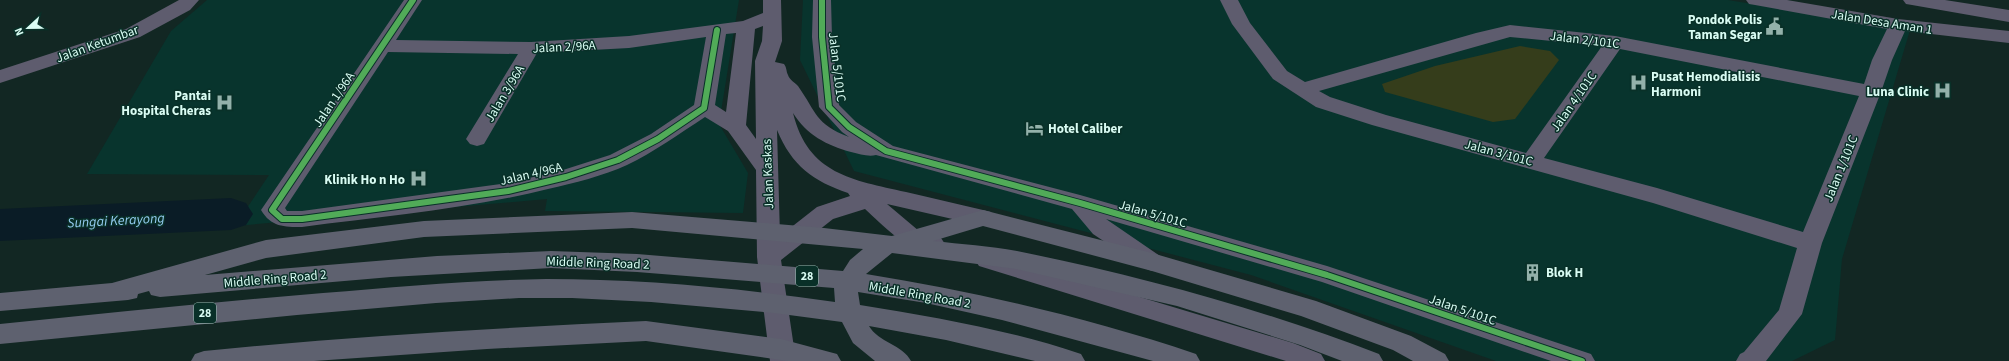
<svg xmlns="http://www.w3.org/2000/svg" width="2009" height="361" viewBox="0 0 2009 361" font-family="'Source Sans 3',sans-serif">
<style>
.built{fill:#08342d}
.green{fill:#353d1b}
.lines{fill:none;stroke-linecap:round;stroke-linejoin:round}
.river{fill:#0a1c26;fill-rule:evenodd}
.minor{fill:#5e5c6e;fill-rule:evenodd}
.highway{fill:#5e616f;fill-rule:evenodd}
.cycleway-casing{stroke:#093028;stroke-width:8}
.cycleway{stroke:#51ab58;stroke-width:6}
.labels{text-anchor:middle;stroke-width:3;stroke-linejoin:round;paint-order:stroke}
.shield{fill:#093028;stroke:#9bbfb6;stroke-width:1}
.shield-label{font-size:12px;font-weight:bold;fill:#d9fcf3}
.poi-label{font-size:13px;font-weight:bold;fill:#d9fcf3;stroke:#093028;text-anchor:end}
.street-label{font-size:13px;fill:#d9fcf3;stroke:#093028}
.water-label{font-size:14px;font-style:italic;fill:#94caef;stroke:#093028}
</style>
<rect width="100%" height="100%" fill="#122723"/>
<path class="built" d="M 207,0 L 739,0 L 719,124 L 748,173 L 743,213 L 545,211 L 547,199 L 235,226 L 269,175 L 87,174 L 171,31 Z
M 803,0 L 1728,0 L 1910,30 L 1842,259 L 1835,340 L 1792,361 L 1496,361 L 1251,275 L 854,171 L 800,60 Z"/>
<path class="green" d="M 1520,46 L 1550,51 L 1559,60 L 1515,119 L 1493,122 L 1385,92 L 1382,84 L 1435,66 Z"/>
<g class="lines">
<path class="river" d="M 231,198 L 246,203 L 253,214 L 246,225 L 231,230 L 0,241 L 0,209 Z"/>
<path class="minor" d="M 179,0 L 199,0 L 190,10 L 140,37 L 0,83 L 0,70 L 126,29 Z
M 404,0 L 422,0 L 396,40 L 531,42 L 629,36 L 743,21 L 763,13 L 763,0 L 781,0 L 782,41 L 775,62 L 784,64 C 787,68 786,71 788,75 C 789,79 795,83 798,86 C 817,113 815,124 849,137 L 842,132 L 819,107 L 812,37 L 813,0 L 831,0 L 832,37 L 839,105 L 856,122 L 893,146 L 1080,195 L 1327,266 L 1591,354 L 1595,361 L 1551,361 L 1322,282 L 1106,219 L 1160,256 L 1164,262 L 1160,268 L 1152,271 L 1144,268 L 1093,234 L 1072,209 L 876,155 C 868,157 860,154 851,152 C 826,145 807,135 793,113 C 808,174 852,180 906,192 C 932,198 957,204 983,210 L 991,212 L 994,218 L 991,224 L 983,226 L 887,204 L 919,231 L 941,238 L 945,244 L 941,250 C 913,259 884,226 865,209 L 833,219 L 781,260 L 796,361 L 770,361 L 757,257 L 756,170 L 728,131 L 705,117 C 679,134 654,152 627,165 C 603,176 574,183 548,189 C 468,209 384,216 302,227 C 284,227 271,227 261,210 ZM 763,26 L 762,41 L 755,61 L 756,139 L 746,125 L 755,29 ZM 736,33 L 726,112 L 715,105 L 726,34 ZM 706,37 L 694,105 L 651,134 L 610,155 L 563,170 L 508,183 L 302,211 L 287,211 L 285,208 L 388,52 L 518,54 L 466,139 L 470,144 L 477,146 L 484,144 L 537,53 L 629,48 ZM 777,130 C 792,166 813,181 848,193 L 850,196 L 817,207 L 780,236 Z
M 1220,0 L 1238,0 L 1250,23 L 1287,71 L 1305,82 L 1476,33 L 1510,25 L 1615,36 L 1864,84 L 1872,60 L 1887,29 L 1755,5 L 1749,4 L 1746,0 L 1787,0 L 1898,19 L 2009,31 L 2009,43 L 1905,31 L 1892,60 L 1881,92 L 1822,243 L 1802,314 L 1766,361 L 1736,361 L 1740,354 L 1744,352 L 1779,310 L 1797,248 L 1653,203 L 1372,125 L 1316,107 L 1273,79 L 1232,24 ZM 1510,37 L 1602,46 L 1526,153 L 1386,115 L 1330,97 L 1319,91 ZM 1620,49 L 1859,96 L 1803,232 L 1657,188 L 1544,158 Z
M 1903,0 L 1945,0 L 2009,10 L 2009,22 L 1912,5 L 1906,4 Z
M 987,251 L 1293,343 L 1321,354 L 1325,361 L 1286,361 L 979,266 L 975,260 L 979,254 Z"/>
<path class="highway" d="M 983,210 L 1152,253 L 1316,301 L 1411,336 L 1445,354 L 1449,361 L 1413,361 L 1393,350 L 1301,316 L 1152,271 L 983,226 L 933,241 C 961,244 990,246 1017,251 C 1140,276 1262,309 1379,354 L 1383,361 L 1342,361 L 1300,345 L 1177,306 L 1016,269 L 892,253 L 866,274 C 977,292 1089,318 1196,354 L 1200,361 L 1153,361 L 1002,320 L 926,303 L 858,292 L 860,305 C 934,317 1010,330 1081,354 L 1085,361 L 1035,361 L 946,340 L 869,326 C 878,342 903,345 911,361 L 875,361 L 853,343 L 842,322 L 774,313 L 651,302 L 572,298 L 519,298 L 436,303 L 297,315 L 0,344 L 0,324 C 107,313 215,302 323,293 C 397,287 471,280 546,279 C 642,279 739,288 835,302 L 834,288 L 637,272 L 551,268 L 391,277 L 160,297 L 151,295 L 149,291 L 138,294 L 137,298 L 128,300 L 0,311 L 0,293 L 112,283 L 266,240 L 424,221 L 632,212 L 824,228 L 892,236 ZM 632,228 L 863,249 L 850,260 L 843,271 L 637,254 L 551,251 L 437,256 L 205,275 L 266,258 L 424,237 Z
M 646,321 L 781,339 L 837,354 L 841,361 L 788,361 L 646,341 L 487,349 L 314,361 L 191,361 L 195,354 L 204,351 C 351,336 498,328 646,321 Z"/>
<defs>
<path id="cycleway" d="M 413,0 L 272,210 L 282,219 L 302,219 L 508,191 L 566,177 L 618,160 L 658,139 L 704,108 L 717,30
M 822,0 L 822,37 L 829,107 L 849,127 L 886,151 L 1080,203 L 1327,275 L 1582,361"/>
</defs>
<use href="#cycleway" class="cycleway-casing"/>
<use href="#cycleway" class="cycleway"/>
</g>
<defs>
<symbol id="civic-bare" viewBox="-9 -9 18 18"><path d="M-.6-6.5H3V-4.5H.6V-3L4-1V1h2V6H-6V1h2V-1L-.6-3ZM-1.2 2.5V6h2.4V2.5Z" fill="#93b1aa" stroke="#093028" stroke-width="2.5" paint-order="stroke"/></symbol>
<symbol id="hospital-bare" viewBox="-9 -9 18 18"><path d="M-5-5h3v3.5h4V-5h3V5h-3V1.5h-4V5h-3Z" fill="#93b1aa" stroke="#093028" stroke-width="2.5" paint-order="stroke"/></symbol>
<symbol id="hotel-bare" viewBox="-9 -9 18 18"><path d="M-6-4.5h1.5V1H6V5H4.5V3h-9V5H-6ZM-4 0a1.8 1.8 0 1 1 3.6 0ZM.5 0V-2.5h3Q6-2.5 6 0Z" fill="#93b1aa" stroke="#093028" stroke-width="2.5" paint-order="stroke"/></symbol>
<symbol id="building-bare" viewBox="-9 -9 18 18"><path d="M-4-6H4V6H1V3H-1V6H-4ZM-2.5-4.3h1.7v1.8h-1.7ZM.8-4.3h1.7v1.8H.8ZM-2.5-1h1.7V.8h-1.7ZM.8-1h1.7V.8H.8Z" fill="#93b1aa" stroke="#093028" stroke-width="2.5" paint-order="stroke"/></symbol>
</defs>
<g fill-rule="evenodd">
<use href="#civic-bare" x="1762" y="14" width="25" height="25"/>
<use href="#hospital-bare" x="1626" y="70" width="25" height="25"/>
<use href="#hospital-bare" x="1930" y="78" width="25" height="25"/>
<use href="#hospital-bare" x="212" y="90" width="25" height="25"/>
<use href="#hotel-bare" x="1022" y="116" width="25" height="25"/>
<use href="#hospital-bare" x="406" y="166" width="25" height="25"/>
<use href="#building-bare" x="1520" y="260" width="25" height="25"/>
</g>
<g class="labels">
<g class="shield">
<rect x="796" y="266" width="22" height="20" rx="3"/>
<rect x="194" y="303" width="22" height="20" rx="3"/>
</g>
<g class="shield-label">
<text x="807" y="280">28</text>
<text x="205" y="317">28</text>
</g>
<g class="poi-label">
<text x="1762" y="24">Pondok Polis<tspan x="1762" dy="15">Taman Segar</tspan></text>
<text x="1651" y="81" text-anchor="start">Pusat Hemodialisis<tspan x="1651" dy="15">Harmoni</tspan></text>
<text x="1929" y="96">Luna Clinic</text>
<text x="211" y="100">Pantai<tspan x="211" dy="15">Hospital Cheras</tspan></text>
<text x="1048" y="133" text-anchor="start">Hotel Caliber</text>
<text x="405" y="184">Klinik Ho n Ho</text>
<text x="1546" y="277" text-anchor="start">Blok H</text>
</g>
<g class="street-label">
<text transform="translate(1882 21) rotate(9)" y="5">Jalan Desa Aman 1</text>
<text transform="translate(1585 39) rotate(7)" y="5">Jalan 2/101C</text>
<text transform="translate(97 43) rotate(-20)" y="5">Jalan Ketumbar</text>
<text transform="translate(564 46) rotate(-3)" y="5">Jalan 2/96A</text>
<text transform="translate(838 67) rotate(83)" y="5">Jalan 5/101C</text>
<text transform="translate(504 93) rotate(-59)" y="5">Jalan 3/96A</text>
<text transform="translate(333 99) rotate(-56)" y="5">Jalan 1/96A</text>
<text transform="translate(1573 101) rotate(-55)" y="5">Jalan 4/101C</text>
<text transform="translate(1499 152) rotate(15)" y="5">Jalan 3/101C</text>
<text transform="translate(1840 168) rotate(-68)" y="5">Jalan 1/101C</text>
<text transform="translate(531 173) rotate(-13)" y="5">Jalan 4/96A</text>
<text transform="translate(767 174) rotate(-92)" y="5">Jalan Kaskas</text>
<text transform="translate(1153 213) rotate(16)" y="5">Jalan 5/101C</text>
<text transform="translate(598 262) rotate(2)" y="5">Middle Ring Road 2</text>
<text transform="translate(275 278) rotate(-5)" y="5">Middle Ring Road 2</text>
<text transform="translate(920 294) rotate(10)" y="5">Middle Ring Road 2</text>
<text transform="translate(1463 309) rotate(19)" y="5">Jalan 5/101C</text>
</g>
<g class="water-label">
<text transform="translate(116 220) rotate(-3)" y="5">Sungai Kerayong</text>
</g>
</g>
<g transform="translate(28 28) rotate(248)" stroke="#093028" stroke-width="3" paint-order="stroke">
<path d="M0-3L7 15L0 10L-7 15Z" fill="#d9fcf3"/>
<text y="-6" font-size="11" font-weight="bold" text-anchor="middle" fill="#d9fcf3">N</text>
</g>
</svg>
